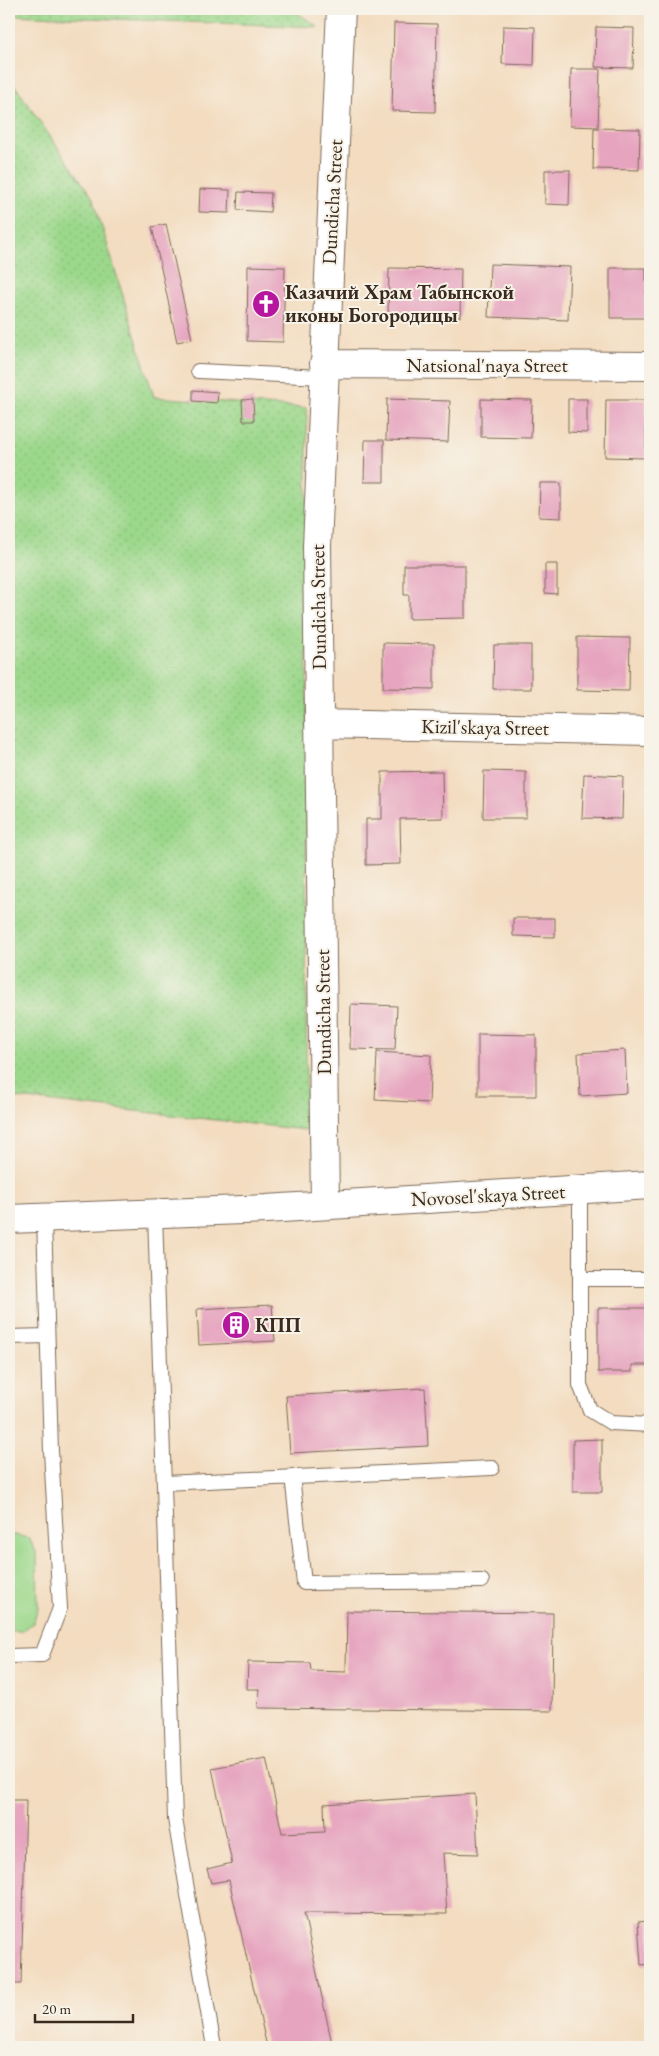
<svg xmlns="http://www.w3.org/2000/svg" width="659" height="2056" viewBox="0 0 659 2056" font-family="'EB Garamond',serif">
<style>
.grass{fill:url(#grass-dots);stroke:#6c8155}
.garden{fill:#9cd88c;stroke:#6c8155}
.building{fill:#e6a4bf}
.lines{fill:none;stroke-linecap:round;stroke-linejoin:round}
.service-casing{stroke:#7b6856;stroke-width:16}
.minor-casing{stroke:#7b6856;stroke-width:30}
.service{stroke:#fff;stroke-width:14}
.minor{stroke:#fff;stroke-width:28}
.labels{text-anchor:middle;stroke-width:4;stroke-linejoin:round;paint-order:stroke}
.street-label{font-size:20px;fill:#3b2a1e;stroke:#f7f3e8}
.poi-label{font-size:20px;font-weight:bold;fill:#3b2a1e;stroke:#f7f3e8;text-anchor:start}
</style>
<defs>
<pattern id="grass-dots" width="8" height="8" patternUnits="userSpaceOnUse" patternTransform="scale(1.25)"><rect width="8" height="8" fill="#9cd88c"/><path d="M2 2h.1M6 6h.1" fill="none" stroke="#87ba78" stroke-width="1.8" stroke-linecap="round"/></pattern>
</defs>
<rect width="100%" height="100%" fill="#f7f3e8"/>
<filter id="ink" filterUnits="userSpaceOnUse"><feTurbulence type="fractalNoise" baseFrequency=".02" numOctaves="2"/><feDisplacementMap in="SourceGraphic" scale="10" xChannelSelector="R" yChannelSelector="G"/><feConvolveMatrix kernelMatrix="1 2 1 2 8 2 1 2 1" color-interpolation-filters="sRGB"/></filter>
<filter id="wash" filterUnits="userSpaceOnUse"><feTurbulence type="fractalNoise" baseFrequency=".0096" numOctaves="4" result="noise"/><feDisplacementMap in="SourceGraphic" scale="20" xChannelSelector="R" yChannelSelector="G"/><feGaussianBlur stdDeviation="1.12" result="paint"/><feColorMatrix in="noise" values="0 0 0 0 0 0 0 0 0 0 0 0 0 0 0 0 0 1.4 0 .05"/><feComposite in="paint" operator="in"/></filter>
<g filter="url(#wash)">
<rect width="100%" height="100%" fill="#f3dcbf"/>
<path class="grass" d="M 9,9 L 292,9 L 318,27 L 9,15 Z
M 9,77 L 93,198 L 154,397 L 307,408 L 306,1130 L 9,1097 Z"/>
<path class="garden" d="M 9,1534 L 29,1538 L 37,1554 L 38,1609 L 33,1623 L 22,1631 L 9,1631 Z"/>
<g id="blocks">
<path class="building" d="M 394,23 L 437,24 L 435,112 L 392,111 Z
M 503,26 L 535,27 L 534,65 L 502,64 Z
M 596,27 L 634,28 L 633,68 L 595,67 Z
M 571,69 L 600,69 L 598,127 L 570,126 Z
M 594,128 L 640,129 L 639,170 L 593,169 Z
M 545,170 L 570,170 L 569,205 L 545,204 Z
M 200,189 L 230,190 L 229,213 L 199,212 Z
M 238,192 L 271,193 L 270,212 L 237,210 Z
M 166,224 L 192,339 L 177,342 L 152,227 Z
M 490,264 L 570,267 L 568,320 L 488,317 Z
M 248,266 L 285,267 L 283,342 L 247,341 Z
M 389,268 L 461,269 L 460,317 L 388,315 Z
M 610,268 L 646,268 L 646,318 L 610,318 Z
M 193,390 L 218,392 L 217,403 L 193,401 Z
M 253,399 L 254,421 L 243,421 L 242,400 Z
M 387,399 L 450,401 L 448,442 L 386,440 Z
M 481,399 L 532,400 L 531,438 L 481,437 Z
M 568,399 L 587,399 L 587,433 L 568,432 Z
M 606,400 L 646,400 L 646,458 L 605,457 Z
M 365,440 L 384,440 L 384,482 L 364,482 Z
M 540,483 L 561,483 L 561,518 L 539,517 Z
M 545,564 L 557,564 L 557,594 L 545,593 Z
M 404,565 L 465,565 L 465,618 L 409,619 L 409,595 L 404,595 Z
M 577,637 L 630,638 L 629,691 L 577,690 Z
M 383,643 L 434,644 L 434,689 L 383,688 Z
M 494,645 L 531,645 L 531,689 L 493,689 Z
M 442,771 L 443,818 L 400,819 L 401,864 L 366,865 L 366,819 L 382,819 L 382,772 Z
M 484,771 L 526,772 L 526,818 L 483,818 Z
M 584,774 L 623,776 L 622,819 L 582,818 Z
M 513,918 L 555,918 L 555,937 L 513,936 Z
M 351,1004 L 397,1006 L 395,1050 L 350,1049 Z
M 478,1034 L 536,1035 L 536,1096 L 478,1096 Z
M 625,1050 L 627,1093 L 580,1096 L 578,1053 Z
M 377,1052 L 431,1055 L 429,1103 L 375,1100 Z
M 272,1305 L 275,1341 L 199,1345 L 197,1309 Z
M 598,1308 L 650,1308 L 650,1365 L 632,1365 L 632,1372 L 598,1372 Z
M 425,1388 L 428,1446 L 290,1453 L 286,1396 Z
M 602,1439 L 602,1492 L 573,1492 L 573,1440 Z
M 347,1611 L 553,1613 L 552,1711 L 258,1708 L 259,1689 L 247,1689 L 248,1662 L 310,1663 L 311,1671 L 346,1672 Z
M 266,1758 L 282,1833 L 325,1831 L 324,1804 L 475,1794 L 478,1854 L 443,1853 L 447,1914 L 304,1913 L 332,2044 L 317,2047 L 267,2047 L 229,1880 L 211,1883 L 207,1869 L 232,1863 L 212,1768 Z
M 9,1800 L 26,1800 L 21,1984 L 9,1984 Z
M 650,1921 L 650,1964 L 641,1965 L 638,1922 Z"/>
</g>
</g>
<g filter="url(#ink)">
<use href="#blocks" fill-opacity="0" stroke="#7b6856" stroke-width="1"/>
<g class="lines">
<defs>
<path id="service" d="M 198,371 L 323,377
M 580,1190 L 580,1385 L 590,1410 L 611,1423 L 650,1425
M 155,1214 L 175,1819 L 214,2047
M 581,1279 L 650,1279
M 9,1337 L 47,1336
M 292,1476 L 304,1583 L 482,1581
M 164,1483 L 492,1468
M 9,1656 L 42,1655 L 60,1608 L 51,1451 L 44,1218"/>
<path id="minor" d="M 324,364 L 650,366
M 320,724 L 650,731
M 325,1205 L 317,546 L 341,9
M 9,1219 L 266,1209 L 650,1185"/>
</defs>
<use href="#service" class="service-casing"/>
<use href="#minor" class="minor-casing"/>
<use href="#service" class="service"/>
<use href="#minor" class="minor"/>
</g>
</g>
<defs>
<symbol id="church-disc" viewBox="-11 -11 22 22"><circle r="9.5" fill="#b5179e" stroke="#f7f3e8"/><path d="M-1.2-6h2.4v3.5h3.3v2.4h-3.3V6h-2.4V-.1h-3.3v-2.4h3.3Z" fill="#fff"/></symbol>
<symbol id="building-disc" viewBox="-11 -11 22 22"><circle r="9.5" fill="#b5179e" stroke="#f7f3e8"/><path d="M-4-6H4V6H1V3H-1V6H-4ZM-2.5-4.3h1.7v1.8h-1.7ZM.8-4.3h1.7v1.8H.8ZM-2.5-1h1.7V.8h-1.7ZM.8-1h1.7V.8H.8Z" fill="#fff"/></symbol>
</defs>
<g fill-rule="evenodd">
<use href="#church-disc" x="250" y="288" width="32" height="32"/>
<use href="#building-disc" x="220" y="1309" width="32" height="32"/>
</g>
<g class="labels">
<g class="street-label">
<text transform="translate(332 202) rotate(-87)" y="7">Dundicha Street</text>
<text x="487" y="372">Natsional'naya Street</text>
<text transform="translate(318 607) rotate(-91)" y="7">Dundicha Street</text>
<text transform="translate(485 727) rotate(1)" y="7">Kizil'skaya Street</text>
<text transform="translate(323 1012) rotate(-91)" y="7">Dundicha Street</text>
<text transform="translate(488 1195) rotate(-3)" y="7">Novosel'skaya Street</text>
</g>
<g class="poi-label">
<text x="285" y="299">Казачий Храм Табынской<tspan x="285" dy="23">иконы Богородицы</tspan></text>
<text x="255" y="1332">КПП</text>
</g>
</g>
<rect width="659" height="2056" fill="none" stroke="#f7f3e8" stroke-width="30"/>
<path d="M35 2014v8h98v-8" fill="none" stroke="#3b2a1e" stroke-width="2.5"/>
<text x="42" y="2014" font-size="15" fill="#3b2a1e" stroke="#f7f3e8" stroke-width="4" paint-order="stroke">20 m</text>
</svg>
